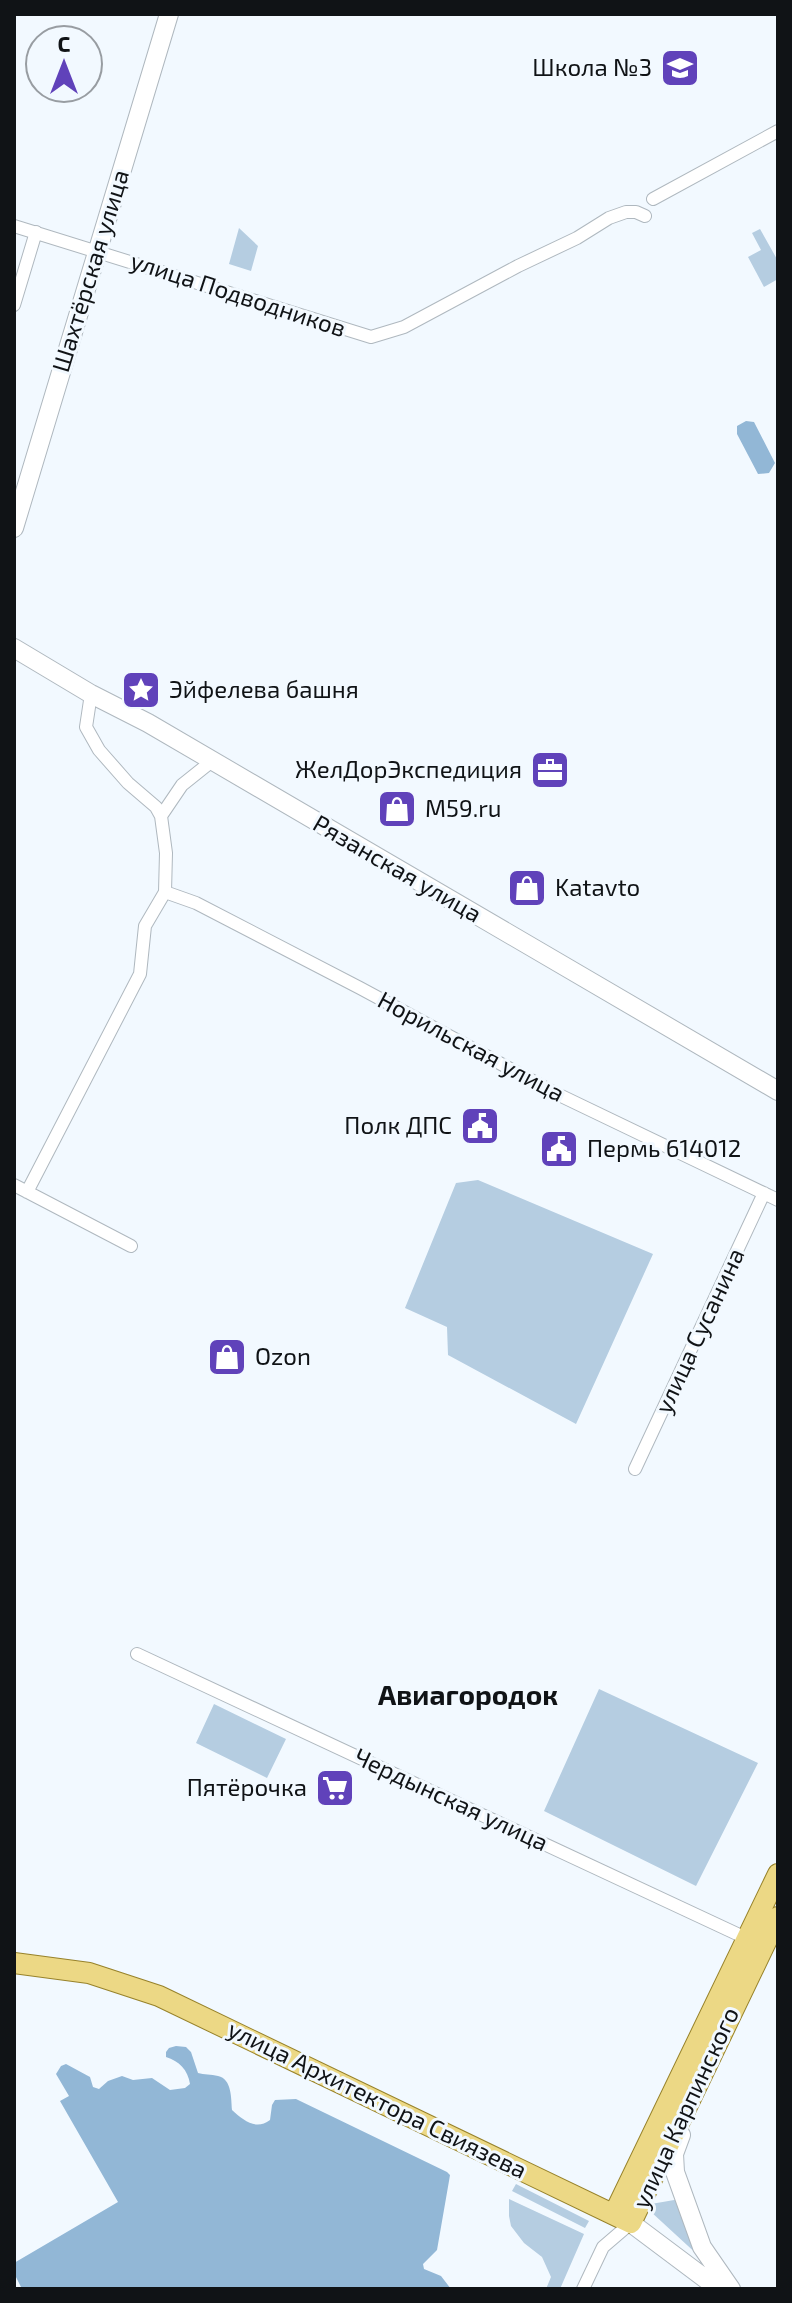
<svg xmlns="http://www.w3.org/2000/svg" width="792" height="2303" viewBox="0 0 792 2303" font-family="'Exo 2',sans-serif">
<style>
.green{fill:#b5cde1}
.forest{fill:#92b7d6}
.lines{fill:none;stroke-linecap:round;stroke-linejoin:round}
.street-casing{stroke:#afb8bf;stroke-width:14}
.secondary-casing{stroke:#afb8bf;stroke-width:20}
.primary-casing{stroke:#97822a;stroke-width:22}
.street{stroke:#fff;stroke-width:12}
.secondary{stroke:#fff;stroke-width:18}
.primary{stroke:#ecd885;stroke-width:20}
.labels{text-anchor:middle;stroke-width:6;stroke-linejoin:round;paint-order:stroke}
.poi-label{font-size:24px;fill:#101316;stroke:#f2f9ff;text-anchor:start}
.street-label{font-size:24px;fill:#101316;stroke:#f2f9ff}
.quarter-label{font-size:28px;font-weight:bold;fill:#101316;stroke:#f2f9ff}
</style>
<rect width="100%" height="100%" fill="#f2f9ff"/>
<path class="green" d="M 239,228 L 258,246 L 251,271 L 229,264 Z
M 760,229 L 778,261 L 778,279 L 764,287 L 748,257 L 761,250 L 752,233 Z
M 478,1180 L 653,1254 L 576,1424 L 448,1355 L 447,1327 L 405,1308 L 456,1183 Z
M 599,1689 L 758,1763 L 696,1886 L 544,1811 Z
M 214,1704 L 286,1739 L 267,1778 L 196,1743 Z
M 516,2184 L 589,2221 L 585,2228 L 512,2191 Z
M 509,2199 L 584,2234 L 560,2289 L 546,2289 L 551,2277 L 542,2257 L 524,2243 L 511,2226 L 509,2216 Z
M 680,2199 L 700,2257 L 650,2211 L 651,2204 Z"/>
<path class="forest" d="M 746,421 L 754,422 L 775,463 L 769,473 L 758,474 L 737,434 L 737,426 Z
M 176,2046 L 186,2047 L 191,2052 L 198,2073 C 204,2075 211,2074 218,2076 C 232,2079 231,2098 232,2110 C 243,2120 256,2131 270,2120 L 272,2105 L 275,2100 L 296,2099 L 447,2172 L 450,2175 L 449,2181 L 437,2250 L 423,2264 L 424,2269 L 441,2276 L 451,2289 L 22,2289 L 14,2273 L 14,2263 L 118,2202 L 60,2101 L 69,2096 L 56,2074 L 61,2066 L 66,2064 L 90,2077 L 93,2087 L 99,2089 L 108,2081 L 122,2076 L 133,2080 L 152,2078 L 170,2090 L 185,2088 L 190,2084 C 188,2070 179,2061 166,2057 L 166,2052 L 169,2048 Z"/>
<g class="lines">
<defs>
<path id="street" d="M 653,199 L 778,131
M 14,226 L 371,337 L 404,327 L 518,266 L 577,238 L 609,218 L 626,212 L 636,212 L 645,216
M 14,305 L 36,232
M 91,694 L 86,727 L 99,750 L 128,783 L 156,807 L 161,816
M 165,892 L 196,903 L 360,988 L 555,1093 L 778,1200
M 14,1185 L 131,1246
M 27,1192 L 140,974 L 145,926 L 165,892 L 166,853 L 161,816 L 182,785 L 212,761
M 635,1469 L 764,1193
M 137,1654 L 750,1940
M 583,2289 L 603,2247 L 631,2223"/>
<path id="secondary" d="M 14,528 L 169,14
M 14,648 L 91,694 L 148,723 L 778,1091
M 681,2135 L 674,2154 L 675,2172 L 702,2247 L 731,2289
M 631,2223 L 719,2289"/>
<path id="primary" d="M 14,1963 L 89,1973 L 159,1996 L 631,2223 L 778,1917
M 614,2214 L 778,1874"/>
</defs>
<use href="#street" class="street-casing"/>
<use href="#secondary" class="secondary-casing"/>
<use href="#primary" class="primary-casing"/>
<use href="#street" class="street"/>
<use href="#secondary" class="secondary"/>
<use href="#primary" class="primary"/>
</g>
<defs>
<symbol id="school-square" viewBox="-11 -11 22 22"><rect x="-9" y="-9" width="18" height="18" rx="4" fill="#6042ba" stroke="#f2f9ff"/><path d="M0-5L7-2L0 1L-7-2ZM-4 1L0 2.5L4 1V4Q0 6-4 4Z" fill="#fff"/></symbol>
<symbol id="sight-square" viewBox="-11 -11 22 22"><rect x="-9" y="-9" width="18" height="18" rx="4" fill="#6042ba" stroke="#f2f9ff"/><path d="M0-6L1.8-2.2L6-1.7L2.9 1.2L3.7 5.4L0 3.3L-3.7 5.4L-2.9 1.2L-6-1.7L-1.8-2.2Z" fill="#fff"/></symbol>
<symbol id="office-square" viewBox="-11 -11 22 22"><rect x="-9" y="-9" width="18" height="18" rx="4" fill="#6042ba" stroke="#f2f9ff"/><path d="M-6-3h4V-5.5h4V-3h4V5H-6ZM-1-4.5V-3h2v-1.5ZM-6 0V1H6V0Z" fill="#fff"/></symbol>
<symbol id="shop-square" viewBox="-11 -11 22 22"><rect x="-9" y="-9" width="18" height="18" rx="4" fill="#6042ba" stroke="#f2f9ff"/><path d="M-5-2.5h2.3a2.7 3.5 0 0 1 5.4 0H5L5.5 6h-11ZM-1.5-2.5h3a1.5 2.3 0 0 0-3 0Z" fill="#fff"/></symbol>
<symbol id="civic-square" viewBox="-11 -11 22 22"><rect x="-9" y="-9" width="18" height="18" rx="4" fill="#6042ba" stroke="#f2f9ff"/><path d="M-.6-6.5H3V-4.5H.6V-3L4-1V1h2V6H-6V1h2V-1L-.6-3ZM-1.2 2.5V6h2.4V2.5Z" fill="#fff"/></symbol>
<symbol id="supermarket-square" viewBox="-11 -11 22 22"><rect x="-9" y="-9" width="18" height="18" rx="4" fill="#6042ba" stroke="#f2f9ff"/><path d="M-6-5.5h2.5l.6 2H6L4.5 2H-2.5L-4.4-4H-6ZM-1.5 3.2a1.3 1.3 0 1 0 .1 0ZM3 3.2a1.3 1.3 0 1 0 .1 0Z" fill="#fff"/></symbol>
</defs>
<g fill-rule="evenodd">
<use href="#school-square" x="658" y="46" width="44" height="44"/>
<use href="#sight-square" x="119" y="668" width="44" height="44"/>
<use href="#office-square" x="528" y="748" width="44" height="44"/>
<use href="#shop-square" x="375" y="787" width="44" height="44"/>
<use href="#shop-square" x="505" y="866" width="44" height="44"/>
<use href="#civic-square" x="458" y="1104" width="44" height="44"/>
<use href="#civic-square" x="537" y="1127" width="44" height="44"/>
<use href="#shop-square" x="205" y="1335" width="44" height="44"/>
<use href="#supermarket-square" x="313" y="1766" width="44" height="44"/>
</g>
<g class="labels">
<g class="poi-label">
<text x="652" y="76" text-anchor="end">Школа №3</text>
<text x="169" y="698">Эйфелева башня</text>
<text x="522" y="778" text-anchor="end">ЖелДорЭкспедиция</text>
<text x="425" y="817">M59.ru</text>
<text x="555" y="896">Katavto</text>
<text x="452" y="1134" text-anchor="end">Полк ДПС</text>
<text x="587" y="1157">Пермь 614012</text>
<text x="255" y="1365">Ozon</text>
<text x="307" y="1796" text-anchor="end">Пятёрочка</text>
</g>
<g class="street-label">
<text transform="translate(91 271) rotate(-73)" y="8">Шахтёрская улица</text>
<text transform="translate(238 295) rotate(18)" y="8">улица Подводников</text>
<text transform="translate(397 869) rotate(30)" y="8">Рязанская улица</text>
<text transform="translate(471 1047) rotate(28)" y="8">Норильская улица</text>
<text transform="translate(700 1331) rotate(-65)" y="8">улица Сусанина</text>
<text transform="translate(451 1800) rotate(25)" y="8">Чердынская улица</text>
<text transform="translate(377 2100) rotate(26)" y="8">улица Архитектора Свиязева</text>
<text transform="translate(686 2108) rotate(-65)" y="8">улица Карпинского</text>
</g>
<g class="quarter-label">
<text x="468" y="1705">Авиагородок</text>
</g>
</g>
<rect width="792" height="2303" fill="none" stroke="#101316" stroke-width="32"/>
<g transform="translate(64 64)"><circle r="38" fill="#f2f9ff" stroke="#989da2" stroke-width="2"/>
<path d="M0-6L14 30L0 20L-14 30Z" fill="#6042ba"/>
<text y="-12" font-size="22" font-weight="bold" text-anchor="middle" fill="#101316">С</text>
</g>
</svg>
